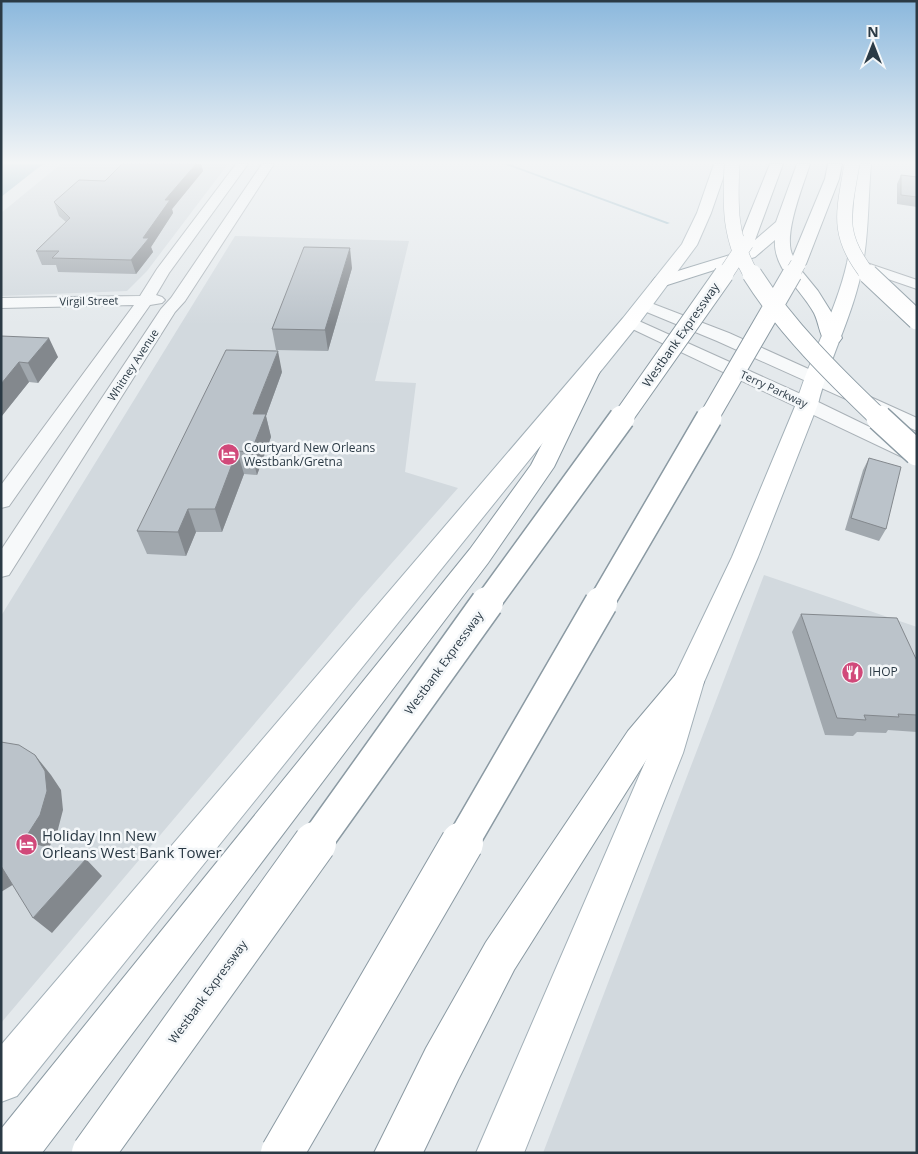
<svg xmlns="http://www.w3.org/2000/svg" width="918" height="1154" viewBox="0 0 918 1154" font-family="'Open Sans',sans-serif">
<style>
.built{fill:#d2d9de}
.water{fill:#9fbecc}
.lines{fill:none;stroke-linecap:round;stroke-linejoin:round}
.stream{fill:#9fbecc;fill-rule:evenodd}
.minor-casing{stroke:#a9b1b7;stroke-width:2}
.major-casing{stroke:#a3b0b8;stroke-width:2}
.highway-casing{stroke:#8b9aa3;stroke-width:2}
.minor{fill:#f7f9fa;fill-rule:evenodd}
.major{fill:#fff;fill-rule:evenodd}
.highway{fill:#fff;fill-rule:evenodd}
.highway-bridge-far4-casing{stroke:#8b9aa3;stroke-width:16;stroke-linecap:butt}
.highway-bridge-far3-casing{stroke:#8b9aa3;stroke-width:21;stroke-linecap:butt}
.highway-bridge-far2-casing{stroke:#8b9aa3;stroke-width:28;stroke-linecap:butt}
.highway-bridge-far1-casing{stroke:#8b9aa3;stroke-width:35;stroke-linecap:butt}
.highway-bridge-casing{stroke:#8b9aa3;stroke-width:44;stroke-linecap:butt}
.highway-bridge-far4{stroke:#fff;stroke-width:15}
.highway-bridge-far3{stroke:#fff;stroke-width:19}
.highway-bridge-far2{stroke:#fff;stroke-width:25}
.highway-bridge-far1{stroke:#fff;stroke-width:32}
.highway-bridge{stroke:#fff;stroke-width:42}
.wall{fill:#a1a8ae}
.shaded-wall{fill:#83888d}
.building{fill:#bbc3ca;stroke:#83888d}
.labels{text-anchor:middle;stroke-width:5;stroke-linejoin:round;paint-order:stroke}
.far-street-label{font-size:11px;fill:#2b3a45;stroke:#f4f7f9}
.street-label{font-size:12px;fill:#2b3a45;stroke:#f4f7f9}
.poi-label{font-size:12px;fill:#2b3a45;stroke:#f4f7f9;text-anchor:start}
.near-poi-label{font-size:15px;fill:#2b3a45;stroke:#f4f7f9;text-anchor:start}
</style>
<rect width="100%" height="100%" fill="#e4e9ec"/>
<path class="built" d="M 61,164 L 228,164 L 147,271 L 127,291 L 1,296 L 1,213 Z
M 235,236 L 409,241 L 375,381 L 416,383 L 405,472 L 458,488 L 361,598 L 1,1023 L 1,616 Z
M 764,575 L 917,627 L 917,1153 L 543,1153 Z"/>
<path class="water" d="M 1,164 L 43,164 L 1,197 Z"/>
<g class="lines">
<path class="stream" d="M 504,164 L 509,164 L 670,223 L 667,224 Z"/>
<defs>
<path id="minor" d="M 236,164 L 248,164 L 169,273 L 156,295 L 162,297 L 165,300 L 162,303 L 150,305 L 9,506 L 1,508 L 1,485 L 134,305 L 1,308 L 1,298 L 140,296 L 157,269 Z
M 262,164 L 274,164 L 185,301 L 175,312 L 9,575 L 1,577 L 1,550 L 161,309 L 171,298 Z
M 855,259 L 917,280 L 917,289 L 850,266 L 848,263 L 850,260 Z
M 643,300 L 729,333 L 917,418 L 917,431 L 717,341 L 637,308 L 635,305 L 637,302 Z
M 630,317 L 814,400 L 917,450 L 917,464 L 624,325 L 622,322 L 624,319 Z"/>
<path id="major" d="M 714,164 L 728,164 L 711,213 L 697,245 L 637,326 L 17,1096 L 1,1102 L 1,1045 L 623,318 L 682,244 L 697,213 Z
M 857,164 L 871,164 C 868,196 869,231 863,263 C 855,312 830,356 818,404 L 758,557 L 704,682 L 683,753 L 524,1153 L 476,1153 L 649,753 L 672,682 L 732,557 L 796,404 C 810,356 836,312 847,263 C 853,233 854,195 857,164 Z"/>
<path id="highway" d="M 770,164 L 783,164 L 755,240 L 776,222 L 797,164 L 810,164 C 803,186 782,237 793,256 L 825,179 L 828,164 L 842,164 L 839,179 L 806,264 L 800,269 L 818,291 L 833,315 L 842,338 L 839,342 L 832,344 L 825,342 C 819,333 819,323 814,313 C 801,289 773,269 775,240 L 755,257 L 661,287 L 655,286 L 652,282 L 655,278 L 743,251 L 747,248 L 740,246 L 738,243 Z
M 591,363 L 598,365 L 601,369 L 554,467 L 488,563 L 42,1153 L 1,1153 L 1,1129 L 470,549 L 531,465 L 581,369 L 584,365 Z
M 688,669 L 699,673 L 704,682 L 699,691 L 652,751 L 514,970 L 458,1080 L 423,1153 L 374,1153 L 426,1048 L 486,942 L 628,731 L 677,673 Z"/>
</defs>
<use href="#minor" class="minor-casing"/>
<use href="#major" class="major-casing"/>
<use href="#highway" class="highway-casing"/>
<use href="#minor" class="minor"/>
<use href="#major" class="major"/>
<use href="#highway" class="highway"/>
<defs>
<path id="highway-bridge-far4" d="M 732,164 C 730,206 729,238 752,276
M 852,164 C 844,212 835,234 869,276
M 724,276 L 746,243
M 791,276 L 798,264"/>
<path id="highway-bridge-far3" d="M 752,274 C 786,328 834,375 880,419
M 868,274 L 917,320
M 622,419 L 724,274
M 708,419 L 792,274"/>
<path id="highway-bridge-far2" d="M 879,418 L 917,453
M 486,605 L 622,418
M 600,605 L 709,418"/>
<path id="highway-bridge-far1" d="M 314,845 L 487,603
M 461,845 L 601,603"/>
<path id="highway-bridge" d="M 93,1153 L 315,843
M 282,1153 L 462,843"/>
</defs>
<use href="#highway-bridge-far4" class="highway-bridge-far4-casing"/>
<use href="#highway-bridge-far3" class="highway-bridge-far3-casing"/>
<use href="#highway-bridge-far2" class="highway-bridge-far2-casing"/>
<use href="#highway-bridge-far1" class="highway-bridge-far1-casing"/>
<use href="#highway-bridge" class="highway-bridge-casing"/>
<use href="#highway-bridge-far4" class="highway-bridge-far4"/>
<use href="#highway-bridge-far3" class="highway-bridge-far3"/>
<use href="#highway-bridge-far2" class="highway-bridge-far2"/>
<use href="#highway-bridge-far1" class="highway-bridge-far1"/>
<use href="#highway-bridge" class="highway-bridge"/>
</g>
<path class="wall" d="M 122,164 L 201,164 L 203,171 L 172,209 L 173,213 L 151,247 L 153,252 L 136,274 L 58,272 L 56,265 L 42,265 L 36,251 L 66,222 L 59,216 L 54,202 L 105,181 Z
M 901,175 L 917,177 L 917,207 L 897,204 L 897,184 Z
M 352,268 L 328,351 L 276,350 L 272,329 Z
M 1,336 L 58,357 L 38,383 L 29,382 L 1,417 Z
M 282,372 L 266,416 L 271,437 L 257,475 L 244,474 L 222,532 L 196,532 L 186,556 L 147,554 L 137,531 Z
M 869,458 L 886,529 L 879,541 L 845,530 L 863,470 Z
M 801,614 L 917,661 L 917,732 L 888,730 L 886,733 L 857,732 L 853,736 L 825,735 L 792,632 Z"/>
<path class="shaded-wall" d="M 196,164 L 201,164 L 203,171 L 172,209 L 173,213 L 151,247 L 153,252 L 136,274 L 131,260 L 165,200 Z
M 350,248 L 352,268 L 328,351 L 325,330 Z
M 49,338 L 58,357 L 38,383 L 28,363 Z
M 278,351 L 282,372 L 266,416 L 271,437 L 257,475 L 251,452 L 253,414 Z
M 19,362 L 29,382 L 1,417 L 1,384 Z
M 237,451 L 244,474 L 222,532 L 215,509 Z
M 188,509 L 196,532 L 186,556 L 178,532 Z
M 35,755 L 51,775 L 61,790 L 63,810 L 57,833 L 43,858 L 24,840 Z
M 86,859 L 102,876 L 52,933 L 33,918 Z
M 1,865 L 19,881 L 1,892 Z"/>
<path class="building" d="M 122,164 L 196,164 L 165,200 L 170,200 L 143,238 L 149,238 L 131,260 L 52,258 L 59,251 L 36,251 L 70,218 L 54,202 L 79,180 L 105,181 Z
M 901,175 L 917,177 L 917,197 L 901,195 Z
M 304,247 L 350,248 L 325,330 L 272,329 Z
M 1,336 L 49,338 L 28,363 L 19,362 L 1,384 Z
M 226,350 L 278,351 L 253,414 L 266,414 L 251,452 L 237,451 L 215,509 L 188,509 L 178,532 L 137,531 Z
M 869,458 L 901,467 L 886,529 L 851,518 Z
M 801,614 L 897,618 L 917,661 L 917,715 L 898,714 L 899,717 L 864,715 L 866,720 L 837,718 Z
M 1,742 L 19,745 L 35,755 L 45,771 L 47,791 L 40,815 L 24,840 L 86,859 L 33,918 L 1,866 Z"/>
<linearGradient id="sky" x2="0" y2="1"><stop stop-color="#8bb8dd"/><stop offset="0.5" stop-color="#f3f5f6"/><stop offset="1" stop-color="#f3f5f6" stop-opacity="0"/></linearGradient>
<rect width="918" height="325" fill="url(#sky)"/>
<defs>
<symbol id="hotel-disc" viewBox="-11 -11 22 22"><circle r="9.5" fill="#d1497a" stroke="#f4f7f9"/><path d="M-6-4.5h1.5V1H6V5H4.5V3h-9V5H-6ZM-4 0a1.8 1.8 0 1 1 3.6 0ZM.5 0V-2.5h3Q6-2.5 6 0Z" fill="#fff"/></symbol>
<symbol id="restaurant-disc" viewBox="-11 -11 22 22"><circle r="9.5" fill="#d1497a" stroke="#f4f7f9"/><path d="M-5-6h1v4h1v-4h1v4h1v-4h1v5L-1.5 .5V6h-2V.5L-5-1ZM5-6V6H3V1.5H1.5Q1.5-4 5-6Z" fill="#fff"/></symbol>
</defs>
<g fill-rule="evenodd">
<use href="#hotel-disc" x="216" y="442" width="25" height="25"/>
<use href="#restaurant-disc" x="840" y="660" width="25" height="25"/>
<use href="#hotel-disc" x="14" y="832" width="25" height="25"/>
</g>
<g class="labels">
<g class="far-street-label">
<text transform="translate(89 301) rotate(-1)" y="4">Virgil Street</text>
<text transform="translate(133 365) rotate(-57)" y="4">Whitney Avenue</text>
<text transform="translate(774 389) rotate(25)" y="4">Terry Parkway</text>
</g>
<g class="street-label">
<text transform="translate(681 335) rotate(-55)" y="4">Westbank Expressway</text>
<text transform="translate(444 663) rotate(-54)" y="4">Westbank Expressway</text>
<text transform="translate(208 992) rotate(-54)" y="4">Westbank Expressway</text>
</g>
<g class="poi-label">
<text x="244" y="452">Courtyard New Orleans<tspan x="244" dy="14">Westbank/Gretna</tspan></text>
<text x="869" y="676">IHOP</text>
</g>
<g class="near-poi-label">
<text x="42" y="841">Holiday Inn New<tspan x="42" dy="17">Orleans West Bank Tower</tspan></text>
</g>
</g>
<rect width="918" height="1154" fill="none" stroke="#2b3a45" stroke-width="5"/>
<g transform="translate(873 45)" stroke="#f4f7f9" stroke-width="4" paint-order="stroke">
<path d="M0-4L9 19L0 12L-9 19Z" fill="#2b3a45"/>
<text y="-8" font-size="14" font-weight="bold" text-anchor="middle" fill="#2b3a45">N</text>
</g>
</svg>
